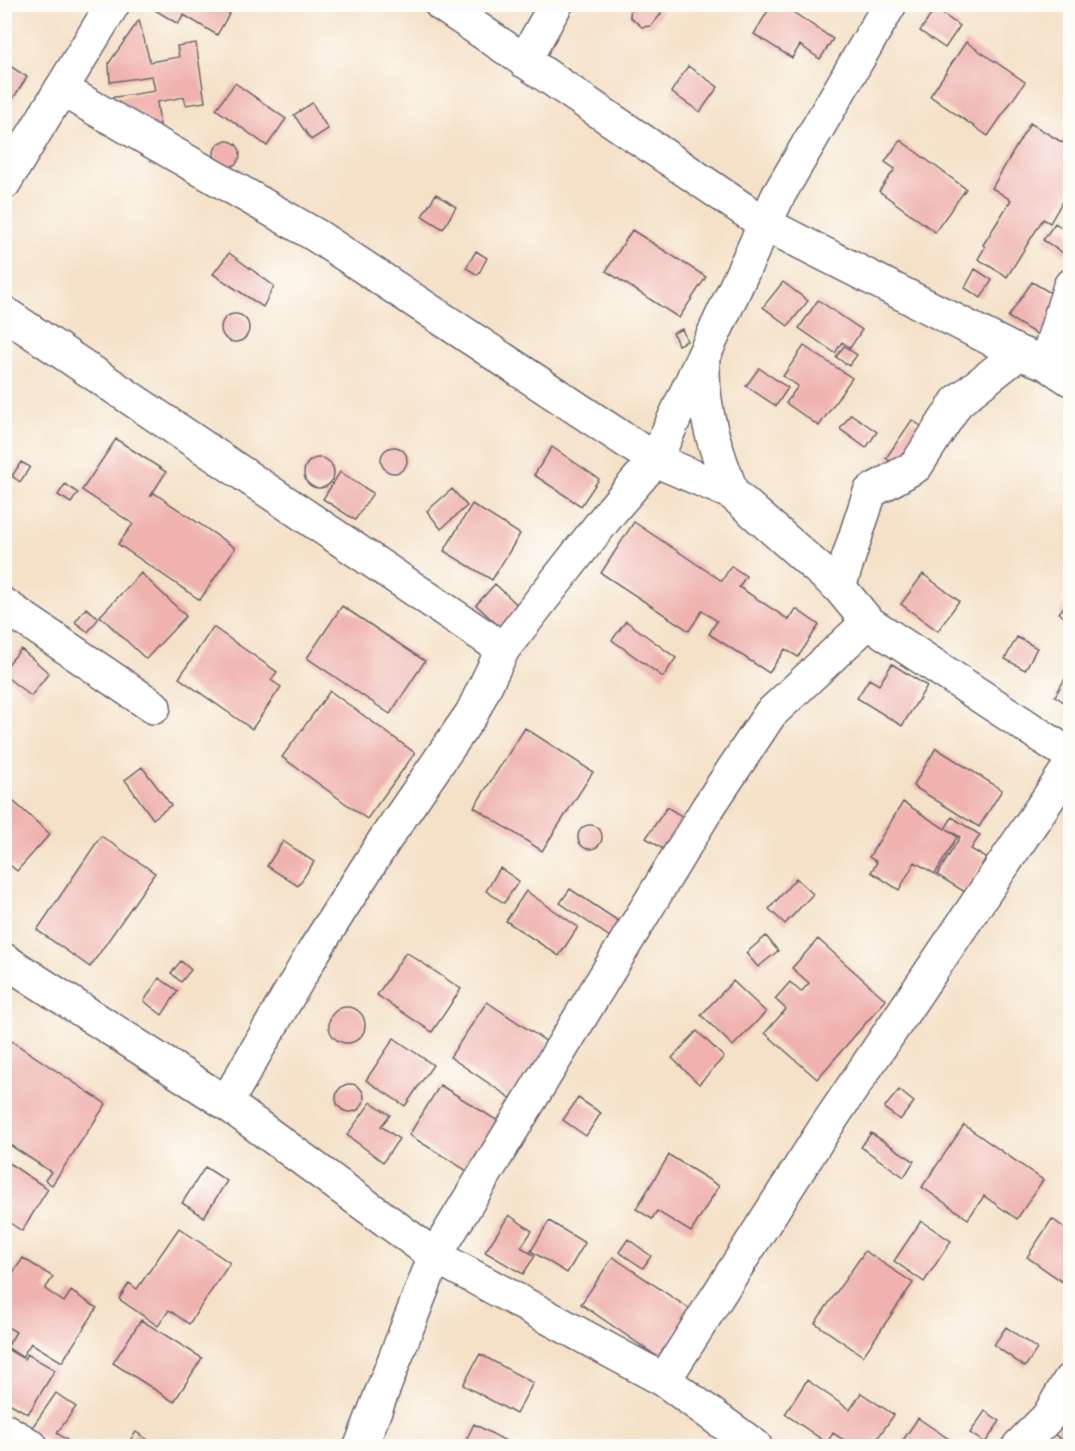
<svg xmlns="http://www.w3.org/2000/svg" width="1075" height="1451" viewBox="0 0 1075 1451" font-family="Caveat,sans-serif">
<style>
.building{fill:#efb2af}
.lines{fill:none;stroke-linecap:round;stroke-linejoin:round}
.street-casing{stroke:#6c656c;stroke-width:36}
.street{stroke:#fff;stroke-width:33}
</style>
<rect width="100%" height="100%" fill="#fdfcf7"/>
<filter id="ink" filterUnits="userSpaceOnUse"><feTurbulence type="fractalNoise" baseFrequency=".0167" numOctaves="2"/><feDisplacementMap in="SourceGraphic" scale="12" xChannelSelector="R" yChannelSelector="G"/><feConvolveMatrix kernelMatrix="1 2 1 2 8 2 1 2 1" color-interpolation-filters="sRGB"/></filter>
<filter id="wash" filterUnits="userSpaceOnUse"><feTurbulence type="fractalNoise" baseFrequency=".008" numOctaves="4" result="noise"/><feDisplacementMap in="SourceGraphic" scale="24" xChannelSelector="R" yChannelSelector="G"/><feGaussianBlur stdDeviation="1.35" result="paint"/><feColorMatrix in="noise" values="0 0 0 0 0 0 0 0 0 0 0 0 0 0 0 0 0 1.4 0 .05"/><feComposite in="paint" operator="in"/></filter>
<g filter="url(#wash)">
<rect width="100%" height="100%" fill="#f4e1c7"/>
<g id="blocks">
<path class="building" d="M 145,4 L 235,4 L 217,35 L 184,15 L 178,24 Z
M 631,4 L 659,4 L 661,14 L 651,26 L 642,27 L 630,17 Z
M 772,4 L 781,4 L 833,39 L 820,59 L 800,45 L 792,58 L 754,34 Z
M 935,9 L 960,26 L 945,48 L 920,31 Z
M 139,20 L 150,62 L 179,57 L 177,46 L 196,43 L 205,102 L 186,105 L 184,97 L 157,102 L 162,140 L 109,98 L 155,91 L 152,76 L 110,82 L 109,63 Z
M 966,42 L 1025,82 L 988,136 L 930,96 Z
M 4,62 L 27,77 L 7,108 L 4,106 Z
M 688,66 L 718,87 L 700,112 L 671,92 Z
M 235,83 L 286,119 L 267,146 L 216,109 Z
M 312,103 L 328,129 L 311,140 L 294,115 Z
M 1030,123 L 1070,147 L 1070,188 L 1050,223 L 1043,219 L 1007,277 L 978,259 L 985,247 L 983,245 L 1011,200 L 992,188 Z
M 900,140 L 966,189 L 935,232 L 879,191 L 895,169 L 885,162 Z
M214 154a13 13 0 1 1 26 0a13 13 0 1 1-26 0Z
M 436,194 L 456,207 L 443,229 L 422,216 Z
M 1055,223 L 1070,234 L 1070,248 L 1066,255 L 1043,240 Z
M 632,230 L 706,277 L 679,318 L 606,271 Z
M 476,251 L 487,258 L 478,275 L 466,268 Z
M 229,253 L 274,286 L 263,307 L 213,274 Z
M 975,269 L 992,280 L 981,298 L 965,288 Z
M 783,282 L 808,301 L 788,326 L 763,307 Z
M 1032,282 L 1063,300 L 1041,337 L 1008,317 Z
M 818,300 L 862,330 L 850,348 L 842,342 L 835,353 L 799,328 Z
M221 328a14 14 0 1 1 28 0a14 14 0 1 1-28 0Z
M 682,329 L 687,341 L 678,345 L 673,333 Z
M 804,346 L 852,378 L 819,426 L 786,403 L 798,386 L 783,376 Z
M 844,346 L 857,355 L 849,366 L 836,357 Z
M 759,368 L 788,388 L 776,406 L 746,386 Z
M 851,414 L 877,432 L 866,448 L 840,429 Z
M 912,420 L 928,431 L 902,470 L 886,458 Z
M 116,439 L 166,472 L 150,497 L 154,493 L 235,548 L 200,600 L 118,544 L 133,524 L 82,490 Z
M 552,447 L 599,479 L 581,506 L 534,475 Z
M381 460a13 13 0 1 1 26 0a13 13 0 1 1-26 0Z
M 4,451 L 11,456 L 4,466 Z
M304 473a15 15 0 1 1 30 0a15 15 0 1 1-30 0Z
M 21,462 L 30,467 L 20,482 L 12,476 Z
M 340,472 L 373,493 L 355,520 L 323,499 Z
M 65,484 L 78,493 L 71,503 L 58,495 Z
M 452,489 L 467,506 L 441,529 L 427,511 Z
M 472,504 L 520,534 L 492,580 L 444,551 Z
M 634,522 L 722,581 L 731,566 L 746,576 L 739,587 L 789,620 L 796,609 L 819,625 L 798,657 L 785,649 L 769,673 L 709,634 L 717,621 L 702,611 L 689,631 L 601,573 Z
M 141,573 L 186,616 L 146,659 L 100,616 Z
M 923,574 L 959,601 L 938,631 L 901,604 Z
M 495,584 L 521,608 L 502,629 L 476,605 Z
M 1070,599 L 1070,622 L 1059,613 Z
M 342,606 L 425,661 L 390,714 L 307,658 Z
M 86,608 L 99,618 L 88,632 L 75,622 Z
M 626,621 L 676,658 L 663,677 L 612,640 Z
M 213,627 L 277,672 L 271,680 L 281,687 L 252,729 L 179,678 Z
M 1017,637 L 1037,648 L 1025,670 L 1005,659 Z
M 21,649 L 49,673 L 31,696 L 4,675 L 4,669 Z
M 892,664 L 927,686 L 902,726 L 857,698 L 869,679 L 879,685 Z
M 1070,670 L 1070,706 L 1055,696 Z
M 330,691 L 415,753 L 367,819 L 282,757 Z
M 525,728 L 593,772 L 542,851 L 474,807 Z
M 936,748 L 1002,790 L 979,827 L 913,786 Z
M 142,767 L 171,805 L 153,819 L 125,780 Z
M 4,793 L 50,834 L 17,871 L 4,860 Z
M 903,802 L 945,829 L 952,817 L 980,835 L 971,849 L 986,858 L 965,892 L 937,875 L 960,837 L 947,829 L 957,837 L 935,874 L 915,862 L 899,890 L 871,872 L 877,862 L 869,857 Z
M 667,807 L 686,819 L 666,851 L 646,838 Z
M578 837a12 12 0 1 1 24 0a12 12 0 1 1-24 0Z
M 101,836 L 155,873 L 90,967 L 37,930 Z
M 283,841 L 314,862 L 298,886 L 267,866 Z
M 500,868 L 519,881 L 504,903 L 486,891 Z
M 796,878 L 813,894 L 785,924 L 769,909 Z
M 570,889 L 623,924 L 613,939 L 560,903 Z
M 526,891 L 578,927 L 559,956 L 506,921 Z
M 766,936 L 778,951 L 758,967 L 746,953 Z
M 818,939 L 886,1000 L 817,1079 L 765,1033 L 786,1009 L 775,999 L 790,982 L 801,992 L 809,983 L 792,968 Z
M 406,952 L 461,989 L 432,1032 L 377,995 Z
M 181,961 L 191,970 L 181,982 L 171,973 Z
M 159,978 L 178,991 L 162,1015 L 144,1001 Z
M 733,981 L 766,1012 L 733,1046 L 701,1015 Z
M 487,1002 L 550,1044 L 512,1099 L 450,1057 Z
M329 1025a18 18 0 1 1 36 0a18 18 0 1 1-36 0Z
M 697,1031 L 724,1057 L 699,1084 L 672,1058 Z
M 4,1036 L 106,1104 L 52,1185 L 45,1180 L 51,1172 L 4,1141 Z
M 394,1038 L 433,1065 L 405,1106 L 366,1080 Z
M336 1098a14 14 0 1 1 28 0a14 14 0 1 1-28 0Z
M 440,1085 L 498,1121 L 467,1171 L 409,1135 Z
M 899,1090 L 914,1102 L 900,1120 L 884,1108 Z
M 578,1098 L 601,1113 L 586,1136 L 563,1120 Z
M 371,1102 L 390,1115 L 381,1126 L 399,1139 L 383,1162 L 347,1135 Z
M 964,1125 L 1043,1180 L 1017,1219 L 984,1196 L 968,1219 L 922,1187 Z
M 871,1133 L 914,1161 L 904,1177 L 861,1147 Z
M 669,1155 L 719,1186 L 691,1232 L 657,1211 L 652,1219 L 636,1209 Z
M 4,1160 L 48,1189 L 22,1231 L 4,1219 Z
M 205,1167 L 227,1181 L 204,1217 L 182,1203 Z
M 509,1215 L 532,1231 L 521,1247 L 535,1256 L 523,1274 L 485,1252 Z
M 1052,1219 L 1070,1232 L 1070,1287 L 1027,1257 Z
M 549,1221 L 585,1243 L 567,1273 L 531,1251 Z
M 921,1221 L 951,1241 L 924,1282 L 894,1261 Z
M 179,1228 L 230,1263 L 189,1324 L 169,1310 L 158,1326 L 119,1299 L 129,1283 L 137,1289 Z
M 628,1239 L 651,1256 L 643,1268 L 619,1252 Z
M 865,1251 L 913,1283 L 863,1356 L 815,1323 Z
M 613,1257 L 691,1310 L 658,1357 L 581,1304 Z
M 23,1258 L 53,1277 L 45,1289 L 64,1302 L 71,1291 L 97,1308 L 62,1362 L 31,1343 L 22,1357 L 7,1347 L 16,1332 L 4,1325 L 4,1286 Z
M 141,1320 L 202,1358 L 174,1402 L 113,1363 Z
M 1006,1327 L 1037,1349 L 1025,1367 L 994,1345 Z
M 4,1340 L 8,1342 L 5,1348 L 24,1359 L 27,1354 L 55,1370 L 28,1414 L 4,1400 Z
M 480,1354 L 533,1383 L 516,1414 L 463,1385 Z
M 807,1380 L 850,1410 L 861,1393 L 894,1415 L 872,1446 L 853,1446 L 833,1433 L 827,1443 L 785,1414 Z
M 56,1393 L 76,1407 L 57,1433 L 68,1441 L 64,1446 L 56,1446 L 31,1429 Z
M 1070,1410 L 1070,1446 L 1054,1434 Z
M 985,1411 L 1000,1421 L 985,1443 L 970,1433 Z
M 918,1418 L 959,1446 L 899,1446 Z
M 474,1424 L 506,1441 L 504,1446 L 463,1446 Z
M 136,1432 L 157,1446 L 126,1446 Z"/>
</g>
</g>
<g filter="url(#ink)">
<use href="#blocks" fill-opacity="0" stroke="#6c656c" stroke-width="1.5"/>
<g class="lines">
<defs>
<path id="street" d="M 441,4 L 765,224 L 1019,353 L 1046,363 L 1070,379
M 524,61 L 556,4
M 61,89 L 317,236 L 655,460 L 732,493 L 839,587 L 868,622 L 1070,755
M 4,183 L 113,4
M 4,313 L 503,649
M 1046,363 L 1070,286
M 703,365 C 702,412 716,450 732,493
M 839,587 L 870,492 L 916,466 L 957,402 L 1019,353
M 4,605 L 154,707
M 4,960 L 226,1103 L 435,1256 L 664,1380 L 755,1446
M 226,1103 L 316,948 L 384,841 L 472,713 L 503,649 L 612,510 L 655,460 L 778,196 L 890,4
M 664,1380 L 825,1128 L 1070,766
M 4,1430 L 31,1446
M 361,1446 L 435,1256 L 707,809 L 770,714 L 868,622
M 1019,1446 L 1048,1417 L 1070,1380"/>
</defs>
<use href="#street" class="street-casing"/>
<use href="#street" class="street"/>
</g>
</g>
<rect width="1075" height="1451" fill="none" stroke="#fdfcf7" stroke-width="24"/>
</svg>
